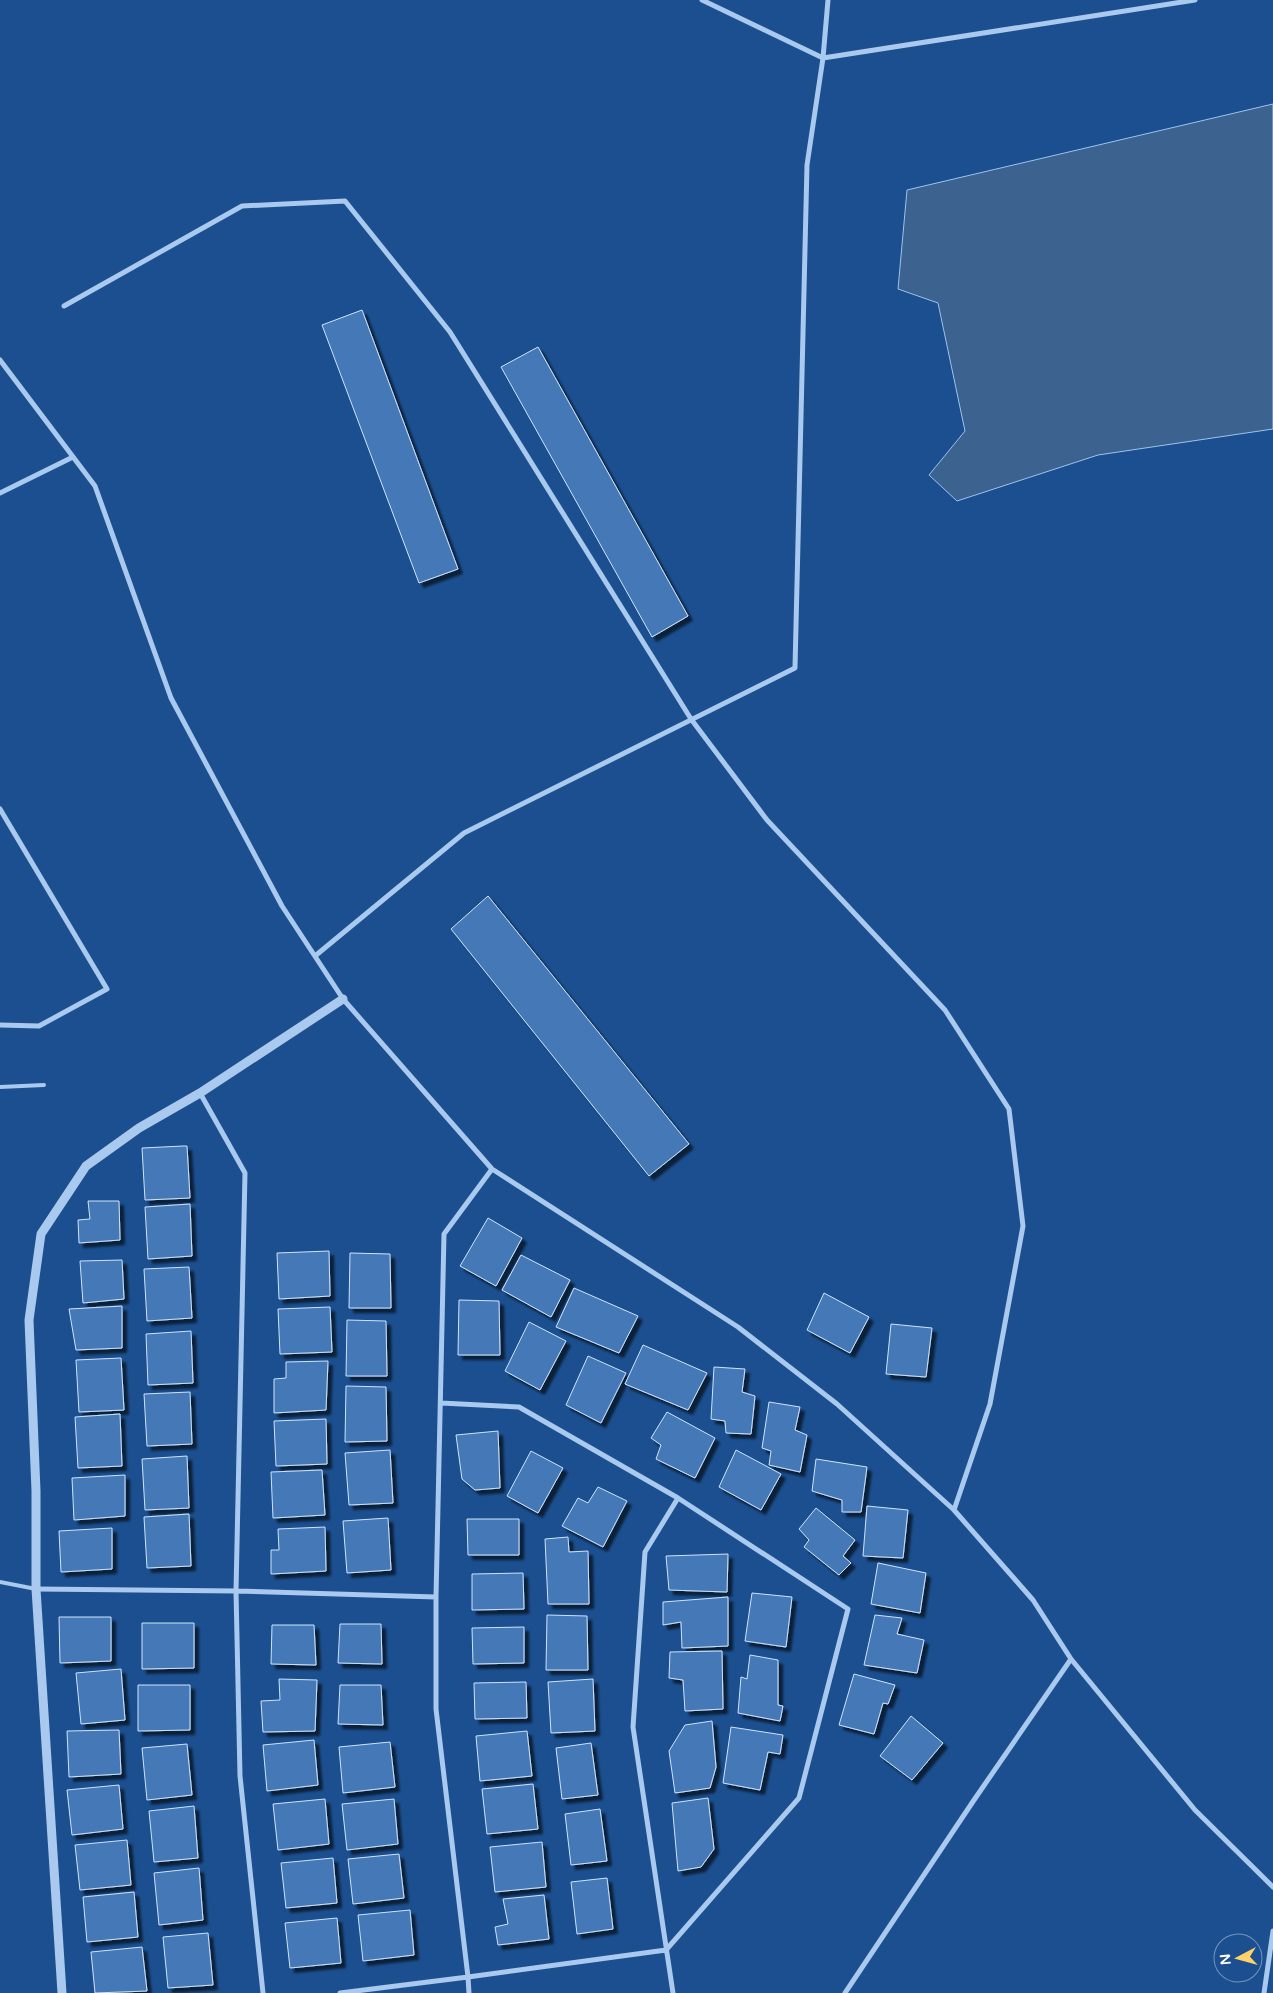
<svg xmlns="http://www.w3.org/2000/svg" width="1273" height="1993" viewBox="0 0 1273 1993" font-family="'Varela Round',sans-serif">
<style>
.water{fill:#3c6290;stroke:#9cc4f0}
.building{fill:#4478b7;stroke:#cfe3fa;filter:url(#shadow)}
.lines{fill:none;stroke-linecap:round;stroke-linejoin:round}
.service{stroke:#a9c9ee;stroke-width:4}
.minor{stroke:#a9c9ee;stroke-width:5}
.tertiary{stroke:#a9c9ee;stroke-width:9}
</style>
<defs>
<filter id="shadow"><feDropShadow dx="4.5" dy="4.5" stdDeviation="1" flood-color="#0009"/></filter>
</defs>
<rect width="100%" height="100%" fill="#1b4f8f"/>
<path class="water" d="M 1273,104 L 1273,429 L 1098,455 L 957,501 L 929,475 L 965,431 L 938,303 L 898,289 L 907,190 Z"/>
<path class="building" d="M 362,310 L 458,569 L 419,583 L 322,325 Z
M 538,347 L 688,616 L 652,637 L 501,367 Z
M 488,896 L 689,1144 L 649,1176 L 451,929 Z
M 183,1146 L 187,1146 L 190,1198 L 145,1200 L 142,1148 Z
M 88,1201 L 119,1201 L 120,1240 L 79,1243 L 78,1220 L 90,1219 Z
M 190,1204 L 192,1256 L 148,1259 L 145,1207 Z
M 488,1218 L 522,1238 L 496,1286 L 460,1266 Z
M 329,1251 L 330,1296 L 279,1299 L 277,1253 Z
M 350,1253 L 390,1254 L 391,1308 L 349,1308 Z
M 521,1255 L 570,1280 L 551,1317 L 502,1290 Z
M 122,1260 L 124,1299 L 83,1303 L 80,1261 Z
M 189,1267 L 192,1318 L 147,1321 L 144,1269 Z
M 574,1288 L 638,1316 L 619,1353 L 556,1327 Z
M 824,1293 L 869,1317 L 850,1353 L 807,1330 Z
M 459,1300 L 499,1301 L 500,1355 L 458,1355 Z
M 122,1306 L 122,1348 L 76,1350 L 69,1309 Z
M 330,1307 L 332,1352 L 280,1354 L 278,1309 Z
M 347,1320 L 386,1321 L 387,1376 L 346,1376 Z
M 529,1322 L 566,1341 L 540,1390 L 505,1371 Z
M 891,1324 L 932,1328 L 926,1377 L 886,1374 Z
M 191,1331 L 193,1383 L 148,1385 L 146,1334 Z
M 643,1345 L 707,1373 L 688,1410 L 625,1384 Z
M 588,1356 L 626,1373 L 601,1423 L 566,1405 Z
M 121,1358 L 124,1410 L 79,1412 L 76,1360 Z
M 328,1361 L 326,1410 L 274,1413 L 274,1379 L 286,1378 L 286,1362 Z
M 714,1367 L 745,1369 L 742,1392 L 755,1396 L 751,1434 L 726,1433 L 725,1421 L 711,1419 Z
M 346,1386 L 386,1387 L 387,1441 L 345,1442 Z
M 190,1392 L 192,1444 L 147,1446 L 144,1394 Z
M 769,1402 L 800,1407 L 795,1430 L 807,1435 L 800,1472 L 769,1465 L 771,1451 L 762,1448 Z
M 667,1412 L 715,1438 L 695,1478 L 656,1459 L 661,1445 L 651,1438 Z
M 120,1414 L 122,1466 L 78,1468 L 75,1417 Z
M 326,1419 L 327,1464 L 276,1466 L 274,1421 Z
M 498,1431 L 500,1488 L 475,1490 L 462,1479 L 456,1435 Z
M 390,1450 L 393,1503 L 349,1505 L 345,1453 Z
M 736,1450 L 781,1474 L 761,1510 L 719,1487 Z
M 531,1451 L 563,1468 L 538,1513 L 507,1496 Z
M 187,1456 L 189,1508 L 145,1510 L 142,1459 Z
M 816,1459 L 867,1467 L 861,1512 L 842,1512 L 842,1500 L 812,1491 Z
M 322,1470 L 325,1515 L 273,1518 L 271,1472 Z
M 125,1475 L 125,1516 L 74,1520 L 72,1478 Z
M 598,1487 L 627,1501 L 603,1547 L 562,1526 L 578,1498 L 588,1503 Z
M 867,1506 L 908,1510 L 903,1558 L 863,1556 Z
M 816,1508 L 855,1540 L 843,1556 L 851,1563 L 839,1575 L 804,1547 L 809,1540 L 799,1529 Z
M 189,1514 L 191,1566 L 147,1568 L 144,1517 Z
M 388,1518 L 391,1570 L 347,1573 L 343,1521 Z
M 467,1519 L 519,1519 L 519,1555 L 468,1555 Z
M 325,1527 L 326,1571 L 271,1574 L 271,1550 L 279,1550 L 278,1529 Z
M 112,1528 L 112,1569 L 61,1572 L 59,1531 Z
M 568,1537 L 569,1552 L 588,1551 L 589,1604 L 548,1604 L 545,1539 Z
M 728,1554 L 727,1592 L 669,1590 L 666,1556 Z
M 878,1563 L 926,1573 L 920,1613 L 871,1604 Z
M 523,1573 L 524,1609 L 472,1610 L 472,1574 Z
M 752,1593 L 792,1597 L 786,1647 L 745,1641 Z
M 728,1597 L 728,1646 L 682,1648 L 681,1622 L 663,1625 L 663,1602 Z
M 547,1615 L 587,1616 L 588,1670 L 546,1670 Z
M 875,1615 L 902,1618 L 897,1634 L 924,1640 L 917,1673 L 864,1665 Z
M 59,1617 L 111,1617 L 111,1661 L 60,1663 Z
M 142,1623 L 194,1623 L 194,1668 L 142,1669 Z
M 340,1624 L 381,1624 L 382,1664 L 338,1663 Z
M 272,1625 L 314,1625 L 316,1665 L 271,1664 Z
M 524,1627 L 524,1663 L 473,1664 L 472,1628 Z
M 722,1651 L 723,1709 L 685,1711 L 683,1680 L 669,1678 L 670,1652 Z
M 750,1655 L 778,1660 L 778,1705 L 783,1706 L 780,1721 L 738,1713 L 741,1677 L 747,1679 Z
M 121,1669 L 125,1720 L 81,1724 L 76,1673 Z
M 854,1674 L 895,1685 L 888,1704 L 883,1703 L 874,1734 L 839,1725 Z
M 279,1679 L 317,1680 L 315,1731 L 263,1732 L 261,1701 L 280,1700 Z
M 593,1679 L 595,1731 L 551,1733 L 548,1682 Z
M 526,1682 L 527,1718 L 475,1719 L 474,1683 Z
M 138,1685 L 190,1685 L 190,1730 L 138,1731 Z
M 340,1685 L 381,1685 L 383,1725 L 338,1724 Z
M 911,1716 L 943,1743 L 912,1780 L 880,1756 Z
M 712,1721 L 716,1767 L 710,1788 L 675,1793 L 669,1751 L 685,1725 Z
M 731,1727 L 783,1735 L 780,1754 L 768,1752 L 760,1790 L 723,1783 Z
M 119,1730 L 121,1774 L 69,1777 L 67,1731 Z
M 527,1731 L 532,1776 L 480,1781 L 476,1736 Z
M 314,1740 L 318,1785 L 267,1791 L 263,1745 Z
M 390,1742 L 395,1787 L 343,1793 L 339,1747 Z
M 591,1743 L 598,1795 L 562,1799 L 556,1748 Z
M 187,1744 L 192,1795 L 147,1800 L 142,1748 Z
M 533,1784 L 538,1829 L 487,1834 L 482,1789 Z
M 119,1785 L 123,1829 L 72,1835 L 67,1790 Z
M 708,1798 L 714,1849 L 701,1867 L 678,1871 L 672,1803 Z
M 325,1799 L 329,1844 L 278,1850 L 273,1804 Z
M 394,1799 L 398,1844 L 347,1850 L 342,1804 Z
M 194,1806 L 198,1858 L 154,1862 L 149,1811 Z
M 600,1809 L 607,1861 L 571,1865 L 565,1814 Z
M 127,1840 L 131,1885 L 80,1890 L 75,1845 Z
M 542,1842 L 546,1887 L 495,1892 L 490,1847 Z
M 399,1854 L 404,1898 L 353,1904 L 348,1859 Z
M 333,1858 L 337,1903 L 286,1908 L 281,1863 Z
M 199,1868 L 203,1920 L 159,1925 L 154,1873 Z
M 607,1878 L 613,1929 L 577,1934 L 571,1882 Z
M 134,1892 L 138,1937 L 87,1942 L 83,1897 Z
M 544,1895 L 549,1939 L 498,1945 L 495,1927 L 508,1924 L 503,1899 Z
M 410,1910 L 414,1955 L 363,1961 L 358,1915 Z
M 337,1918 L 341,1963 L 290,1968 L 285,1923 Z
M 208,1933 L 213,1985 L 168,1988 L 163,1937 Z
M 142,1947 L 147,1991 L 95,1993 L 91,1952 Z"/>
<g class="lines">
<path class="service" d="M 0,1087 L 44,1085
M 0,1582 L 36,1589"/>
<path class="minor" d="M 702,0 L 823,58 L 1195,0
M 64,306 L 242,206 L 345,201 L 450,332 L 691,719 L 767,820 L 945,1010 L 1009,1109 L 1023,1226 L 990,1404 L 954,1510
M 0,360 L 95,486 L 171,698 L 282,906 L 343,999 L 492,1169 L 738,1327 L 837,1404 L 954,1510 L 1033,1600 L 1071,1659 L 1195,1810 L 1273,1887
M 0,493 L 73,457
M 0,809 L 107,989 L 39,1026 L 0,1025
M 315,956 L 464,833 L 795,668 L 807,165 L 823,58 L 828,0
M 200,1093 L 245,1173 L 236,1591 L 240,1776 L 263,1993
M 441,1403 L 519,1407 L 678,1498 L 645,1552 L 633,1727 L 673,1993
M 36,1589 L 236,1591 L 436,1597 L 444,1234 L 492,1169
M 436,1597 L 436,1709 L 468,1977 L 666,1950 L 799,1798 L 848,1609 L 678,1498
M 340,1993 L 468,1977 L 469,1993
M 845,1993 L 974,1800 L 1071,1659
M 1264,1993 L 1273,1931"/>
<path class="tertiary" d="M 62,1993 L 36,1589 L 36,1491 L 29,1320 L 41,1234 L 86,1166 L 139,1128 L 200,1093 L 343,999"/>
</g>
<g transform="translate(1238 1958) rotate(264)"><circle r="24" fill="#1b4f8f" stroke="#7695bc"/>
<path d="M0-4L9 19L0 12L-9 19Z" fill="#ffd166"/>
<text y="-8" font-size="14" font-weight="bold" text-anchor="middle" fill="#ffffff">N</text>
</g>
</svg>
